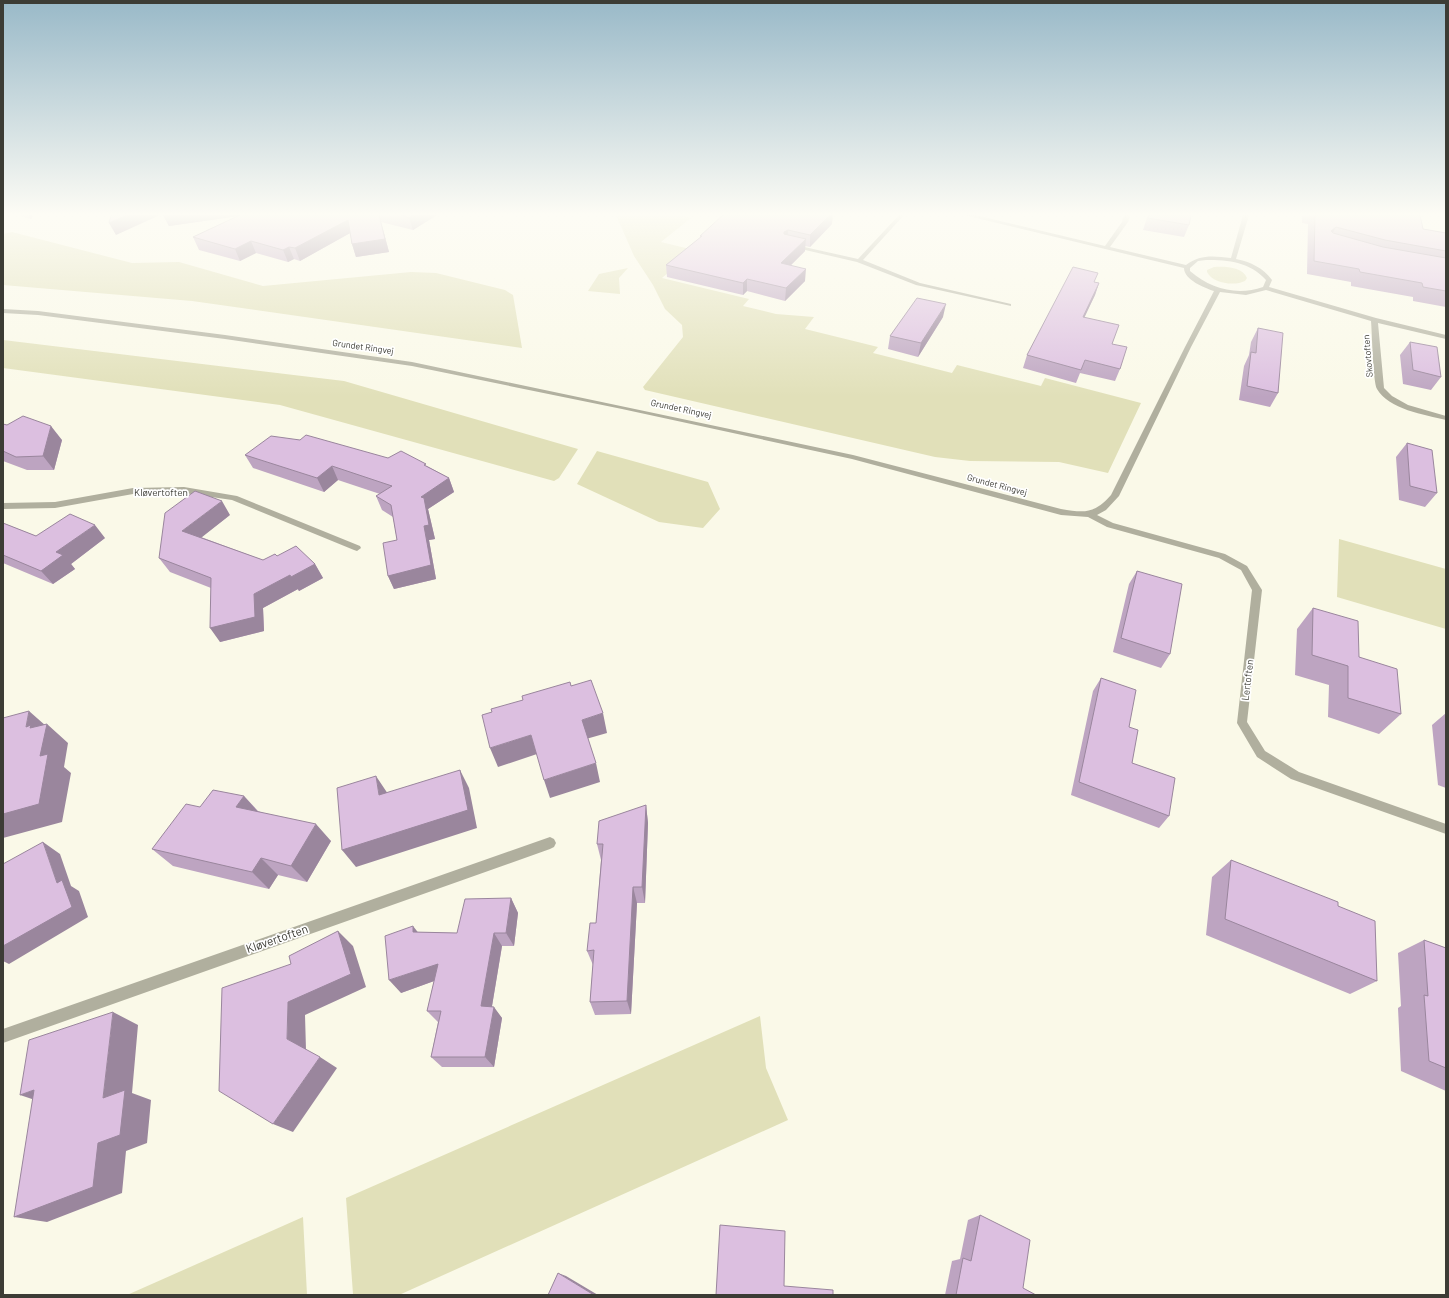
<svg xmlns="http://www.w3.org/2000/svg" width="1449" height="1298" viewBox="0 0 1449 1298" font-family="Barlow,sans-serif">
<style>
.green{fill:#e1e0b9}
.lines{fill:none;stroke-linecap:round;stroke-linejoin:round}
.minor{fill:#b0af9e;fill-rule:evenodd}
.wall{fill:#bda4c1}
.shaded-wall{fill:#9a869d}
.building{fill:#dcbfe0;stroke:#9a869d}
.labels{text-anchor:middle;stroke-width:3.5;stroke-linejoin:round;paint-order:stroke}
.far-street-label{font-size:9px;fill:#3c3c35;stroke:#fff}
.street-label{font-size:10px;fill:#3c3c35;stroke:#fff}
.near-street-label{font-size:12px;fill:#3c3c35;stroke:#fff}
</style>
<rect width="100%" height="100%" fill="#faf9e8"/>
<path class="green" d="M 616,215 L 680,215 L 691,218 L 661,242 L 694,250 L 662,278 L 749,299 L 743,306 L 776,314 L 814,317 L 805,329 L 878,347 L 873,353 L 952,373 L 957,365 L 1041,386 L 1045,378 L 1141,403 L 1108,473 L 1059,462 L 970,461 L 935,457 L 645,390 L 643,387 L 683,337 L 682,325 L 665,309 L 653,285 L 634,256 Z
M 12,232 L 132,263 L 179,262 L 263,286 L 411,272 L 436,273 L 505,290 L 513,295 L 522,348 L 192,301 L 3,285 L 3,234 Z
M 1214,267 C 1225,266 1243,267 1247,278 L 1245,281 C 1235,286 1213,284 1207,272 L 1207,270 Z
M 628,268 L 619,278 L 620,294 L 588,291 L 599,274 Z
M 3,340 L 344,381 L 578,449 L 559,478 L 554,481 L 280,405 L 3,368 Z
M 597,451 L 708,482 L 720,509 L 703,528 L 659,522 L 577,484 Z
M 1339,539 L 1446,569 L 1446,629 L 1337,597 Z
M 760,1016 L 766,1068 L 788,1120 L 399,1295 L 353,1294 L 346,1198 Z
M 303,1217 L 307,1295 L 127,1295 Z"/>
<g class="lines">
<path class="minor" d="M 899,215 L 904,215 L 863,260 L 920,283 L 1011,304 L 1011,306 L 916,285 L 857,262 L 788,246 L 791,244 L 858,259 Z
M 964,215 L 975,215 L 1105,246 L 1122,222 L 1124,215 L 1130,215 L 1128,222 L 1110,247 L 1186,265 C 1200,254 1214,256 1231,258 L 1243,215 L 1249,215 L 1236,259 C 1251,262 1263,268 1272,280 L 1269,287 L 1376,318 L 1446,335 L 1446,339 L 1378,323 L 1384,388 L 1392,396 L 1408,405 L 1446,416 L 1446,420 C 1425,415 1388,409 1377,389 C 1373,382 1372,332 1371,321 L 1266,290 L 1246,295 L 1220,292 L 1191,347 L 1119,496 L 1106,510 L 1097,515 L 1113,523 L 1225,554 L 1247,566 L 1262,590 L 1247,722 L 1265,751 L 1299,772 L 1446,824 L 1446,834 L 1291,779 L 1257,757 L 1237,723 L 1252,590 L 1241,570 L 1219,558 L 1107,527 L 1088,517 L 1061,515 L 852,459 L 622,409 L 412,366 L 225,339 L 38,315 L 3,313 L 3,309 L 38,311 L 225,335 L 412,362 L 853,455 L 1061,509 C 1085,513 1094,514 1111,495 L 1185,347 L 1214,291 C 1205,288 1184,280 1184,268 ZM 1206,260 C 1229,260 1250,262 1266,280 L 1263,287 C 1237,296 1211,289 1190,271 L 1190,268 L 1198,261 Z
M 184,487 L 237,496 L 360,546 L 361,548 L 357,551 L 354,550 L 232,500 L 184,493 L 133,494 L 55,508 L 3,509 L 3,503 L 55,502 L 133,488 Z
M 550,837 L 554,839 L 556,843 L 554,847 L 550,849 L 3,1043 L 3,1029 Z"/>
</g>
<path class="wall" d="M 18,215 L 33,215 L 31,219 Z
M 163,215 L 437,215 L 413,230 L 381,222 L 389,252 L 356,257 L 352,244 L 350,233 L 300,261 L 294,259 L 288,262 L 256,253 L 240,261 L 199,250 L 193,237 L 239,216 L 169,226 Z
M 1148,215 L 1191,215 L 1189,225 L 1184,237 L 1143,230 Z
M 1302,215 L 1420,215 L 1423,229 L 1446,233 L 1446,307 L 1413,301 L 1413,297 L 1351,286 L 1351,282 L 1307,274 L 1308,224 L 1302,223 Z
M 832,224 L 810,247 L 805,246 L 805,251 L 791,265 L 805,281 L 785,301 L 747,291 L 743,295 L 667,277 L 666,265 L 700,238 L 700,236 Z
M 1094,282 L 1099,283 L 1095,295 L 1084,317 L 1112,344 L 1120,369 L 1115,381 L 1080,373 L 1076,383 L 1023,368 L 1027,355 Z
M 943,317 L 918,357 L 888,349 L 890,336 Z
M 1258,328 L 1278,393 L 1270,407 L 1239,400 L 1244,366 L 1249,355 L 1251,342 Z
M 1410,342 L 1441,377 L 1431,390 L 1403,384 L 1400,355 Z
M 3,424 L 62,440 L 54,470 L 27,470 L 3,461 Z
M 1407,443 L 1437,493 L 1425,507 L 1399,500 L 1396,457 Z
M 245,455 L 388,458 L 427,466 L 449,478 L 454,492 L 428,509 L 435,539 L 429,540 L 436,579 L 394,589 L 388,576 L 397,540 L 393,517 L 382,510 L 376,496 L 380,494 L 338,480 L 324,492 L 253,468 Z
M 230,515 L 201,537 L 263,560 L 277,556 L 315,564 L 323,578 L 299,591 L 298,589 L 263,608 L 264,631 L 220,642 L 211,588 L 170,572 L 159,558 Z
M 3,523 L 36,536 L 105,538 L 71,564 L 75,569 L 53,584 L 3,563 Z
M 1137,571 L 1170,654 L 1161,668 L 1113,652 L 1129,584 Z
M 1313,608 L 1359,657 L 1401,714 L 1379,734 L 1328,717 L 1329,685 L 1295,675 L 1297,629 Z
M 1101,678 L 1129,727 L 1132,763 L 1169,816 L 1159,828 L 1071,795 L 1093,691 Z
M 1446,713 L 1446,788 L 1438,785 L 1432,725 Z
M 244,796 L 258,811 L 331,841 L 307,882 L 278,875 L 269,889 L 173,866 L 152,849 L 200,807 Z
M 646,805 L 648,823 L 645,903 L 637,903 L 631,1014 L 595,1015 L 590,1002 L 593,965 L 587,951 L 596,923 L 601,860 L 597,844 Z
M 1231,860 L 1338,906 L 1377,981 L 1350,994 L 1206,935 L 1212,877 Z
M 511,898 L 518,913 L 514,946 L 502,946 L 492,1006 L 502,1018 L 494,1067 L 442,1067 L 431,1057 L 438,1022 L 427,1011 L 434,981 L 401,993 L 417,932 L 457,933 Z
M 1424,940 L 1446,948 L 1446,1091 L 1401,1071 L 1398,1008 L 1401,1006 L 1398,953 Z
M 980,1215 L 1023,1288 L 1036,1295 L 945,1295 L 952,1261 L 960,1259 L 968,1220 Z"/>
<path class="shaded-wall" d="M 29,215 L 33,215 L 31,219 Z
M 127,215 L 160,215 L 116,235 L 109,223 Z
M 163,215 L 245,215 L 169,226 Z
M 379,215 L 389,252 L 356,257 L 352,244 Z
M 413,215 L 437,215 L 413,230 L 409,218 Z
M 830,215 L 833,215 L 832,224 L 810,247 L 810,235 Z
M 348,220 L 352,232 L 300,261 L 295,248 Z
M 1336,227 L 1328,241 L 1331,231 Z
M 788,230 L 787,242 L 783,244 L 784,232 Z
M 806,239 L 805,251 L 781,275 L 781,263 Z
M 251,241 L 256,253 L 240,261 L 235,249 Z
M 289,247 L 294,259 L 288,262 L 283,250 Z
M 806,269 L 805,281 L 785,301 L 786,288 Z
M 747,279 L 747,291 L 743,295 L 743,283 Z
M 1099,283 L 1095,295 L 1079,329 L 1083,317 Z
M 946,304 L 943,317 L 918,357 L 921,343 Z
M 51,426 L 62,440 L 54,470 L 43,456 Z
M 332,466 L 338,480 L 324,492 L 317,478 Z
M 449,478 L 454,492 L 428,509 L 435,539 L 429,540 L 436,579 L 394,589 L 388,576 L 424,526 L 421,497 Z
M 222,501 L 230,515 L 192,545 L 182,531 Z
M 95,525 L 105,538 L 71,564 L 75,569 L 53,584 L 41,571 L 56,552 Z
M 315,564 L 323,578 L 299,591 L 291,577 Z
M 290,575 L 298,589 L 263,608 L 264,631 L 220,642 L 210,628 L 254,594 Z
M 29,711 L 46,726 L 47,724 L 68,743 L 64,767 L 71,773 L 62,822 L 3,838 L 3,814 L 40,756 L 26,727 Z
M 603,713 L 607,733 L 586,739 L 582,720 Z
M 531,735 L 537,754 L 498,767 L 490,748 Z
M 596,763 L 600,782 L 550,798 L 544,780 Z
M 460,770 L 469,788 L 477,828 L 356,867 L 342,850 Z
M 376,776 L 388,794 L 379,795 Z
M 244,796 L 260,814 L 236,807 Z
M 646,805 L 648,823 L 645,903 L 642,887 Z
M 316,824 L 331,841 L 307,882 L 291,866 Z
M 43,842 L 60,854 L 71,886 L 79,891 L 88,917 L 9,964 L 3,961 L 3,946 L 57,883 Z
M 261,858 L 278,875 L 269,889 L 252,872 Z
M 633,887 L 637,903 L 631,1014 L 627,1001 Z
M 511,898 L 518,913 L 514,946 L 506,933 Z
M 413,926 L 424,940 L 413,932 Z
M 338,931 L 353,946 L 366,987 L 305,1015 L 306,1050 L 287,1039 L 288,1002 Z
M 494,933 L 502,946 L 490,1018 L 481,1006 Z
M 438,964 L 448,976 L 401,993 L 389,980 Z
M 494,1007 L 502,1018 L 494,1067 L 485,1057 Z
M 113,1012 L 138,1025 L 132,1093 L 151,1100 L 147,1143 L 126,1151 L 122,1193 L 47,1222 L 14,1217 L 103,1098 Z
M 320,1057 L 337,1068 L 293,1132 L 273,1124 Z
M 34,1090 L 50,1105 L 20,1095 Z
M 558,1273 L 566,1276 L 598,1295 L 594,1295 Z"/>
<path class="building" d="M 111,215 L 127,215 L 109,223 Z
M 240,215 L 379,215 L 385,239 L 352,244 L 348,220 L 295,248 L 289,247 L 283,250 L 251,241 L 235,249 L 193,237 Z
M 401,215 L 413,215 L 409,218 Z
M 723,215 L 830,215 L 810,235 L 788,230 L 784,232 L 784,234 L 806,239 L 781,263 L 806,269 L 786,288 L 747,279 L 743,283 L 666,265 L 702,236 L 700,236 Z
M 1149,215 L 1191,215 L 1189,225 L 1148,218 Z
M 1315,215 L 1420,215 L 1423,229 L 1446,233 L 1446,251 L 1385,240 L 1336,227 L 1331,231 L 1333,233 L 1383,247 L 1446,258 L 1446,291 L 1423,287 L 1422,283 L 1360,272 L 1359,269 L 1314,261 Z
M 1073,267 L 1098,273 L 1094,282 L 1099,283 L 1083,317 L 1119,325 L 1112,344 L 1127,347 L 1120,369 L 1085,360 L 1081,370 L 1027,355 Z
M 917,298 L 946,304 L 921,343 L 890,336 Z
M 1258,328 L 1283,333 L 1278,393 L 1247,386 L 1251,352 L 1256,353 Z
M 1410,342 L 1437,347 L 1441,377 L 1413,370 Z
M 23,416 L 51,426 L 43,456 L 16,457 L 3,451 L 3,424 L 7,425 Z
M 306,435 L 388,458 L 401,451 L 426,464 L 424,465 L 449,478 L 421,497 L 424,498 L 429,525 L 424,526 L 431,565 L 388,576 L 383,543 L 397,540 L 391,505 L 376,496 L 392,486 L 332,466 L 317,478 L 245,455 L 271,436 L 300,440 Z
M 1407,443 L 1432,450 L 1437,493 L 1410,486 Z
M 195,491 L 222,501 L 182,531 L 263,560 L 275,554 L 277,556 L 296,546 L 315,564 L 291,577 L 290,575 L 254,594 L 255,617 L 210,628 L 211,578 L 159,558 L 165,513 Z
M 70,514 L 95,525 L 56,552 L 63,555 L 41,571 L 3,555 L 3,523 L 36,536 Z
M 1137,571 L 1182,584 L 1170,654 L 1121,638 Z
M 1313,608 L 1358,621 L 1359,657 L 1397,669 L 1401,714 L 1348,698 L 1348,666 L 1312,655 Z
M 1101,678 L 1136,690 L 1129,727 L 1138,730 L 1132,763 L 1175,778 L 1169,816 L 1079,782 Z
M 591,680 L 603,713 L 582,720 L 596,763 L 544,780 L 531,735 L 490,748 L 482,715 L 492,712 L 491,709 L 523,700 L 522,696 L 570,682 L 571,686 Z
M 29,711 L 26,727 L 31,725 L 30,728 L 47,724 L 40,756 L 48,754 L 39,804 L 3,814 L 3,718 Z
M 460,770 L 468,810 L 342,850 L 337,788 L 376,776 L 379,795 Z
M 213,790 L 244,796 L 236,807 L 316,824 L 291,866 L 261,858 L 252,872 L 152,849 L 186,804 L 200,807 Z
M 646,805 L 642,887 L 633,887 L 627,1001 L 590,1002 L 594,950 L 587,951 L 590,923 L 596,923 L 603,844 L 597,844 L 599,821 Z
M 43,842 L 57,883 L 62,880 L 72,907 L 3,946 L 3,864 Z
M 1231,860 L 1338,902 L 1338,906 L 1375,921 L 1377,981 L 1225,919 Z
M 511,898 L 506,933 L 494,933 L 481,1006 L 494,1007 L 485,1057 L 431,1057 L 441,1011 L 427,1011 L 438,964 L 389,980 L 385,936 L 413,926 L 413,932 L 457,933 L 465,899 Z
M 338,931 L 351,974 L 288,1002 L 287,1039 L 320,1057 L 273,1124 L 219,1091 L 222,988 L 291,964 L 289,956 Z
M 1424,940 L 1446,948 L 1446,1068 L 1429,1061 L 1424,995 L 1428,996 Z
M 113,1012 L 103,1098 L 125,1090 L 120,1135 L 98,1143 L 93,1187 L 14,1217 L 34,1090 L 20,1095 L 29,1040 Z
M 980,1215 L 1030,1240 L 1023,1288 L 1036,1295 L 956,1295 L 963,1258 L 971,1261 Z
M 720,1225 L 785,1231 L 784,1286 L 833,1290 L 833,1295 L 716,1295 Z
M 558,1273 L 594,1295 L 548,1295 Z"/>
<linearGradient id="sky" x2="0" y2="1"><stop stop-color="#99b9c8"/><stop offset="0.54" stop-color="#fdfcf5"/><stop offset="1" stop-color="#fdfcf5" stop-opacity="0"/></linearGradient>
<rect width="1449" height="397" fill="url(#sky)"/>
<g class="labels">
<g class="far-street-label">
<text transform="translate(363 347) rotate(8)" y="3">Grundet Ringvej</text>
<text transform="translate(1368 356) rotate(-95)" y="3">Skovtoften</text>
<text transform="translate(681 409) rotate(12)" y="3">Grundet Ringvej</text>
<text transform="translate(997 485) rotate(15)" y="3">Grundet Ringvej</text>
</g>
<g class="street-label">
<text x="161" y="496">Kløvertoften</text>
<text transform="translate(1247 680) rotate(-83)" y="4">Lertoften</text>
</g>
<g class="near-street-label">
<text transform="translate(277 939) rotate(-19)" y="4">Kløvertoften</text>
</g>
</g>
<rect width="1449" height="1298" fill="none" stroke="#3c3c35" stroke-width="8"/>
</svg>
